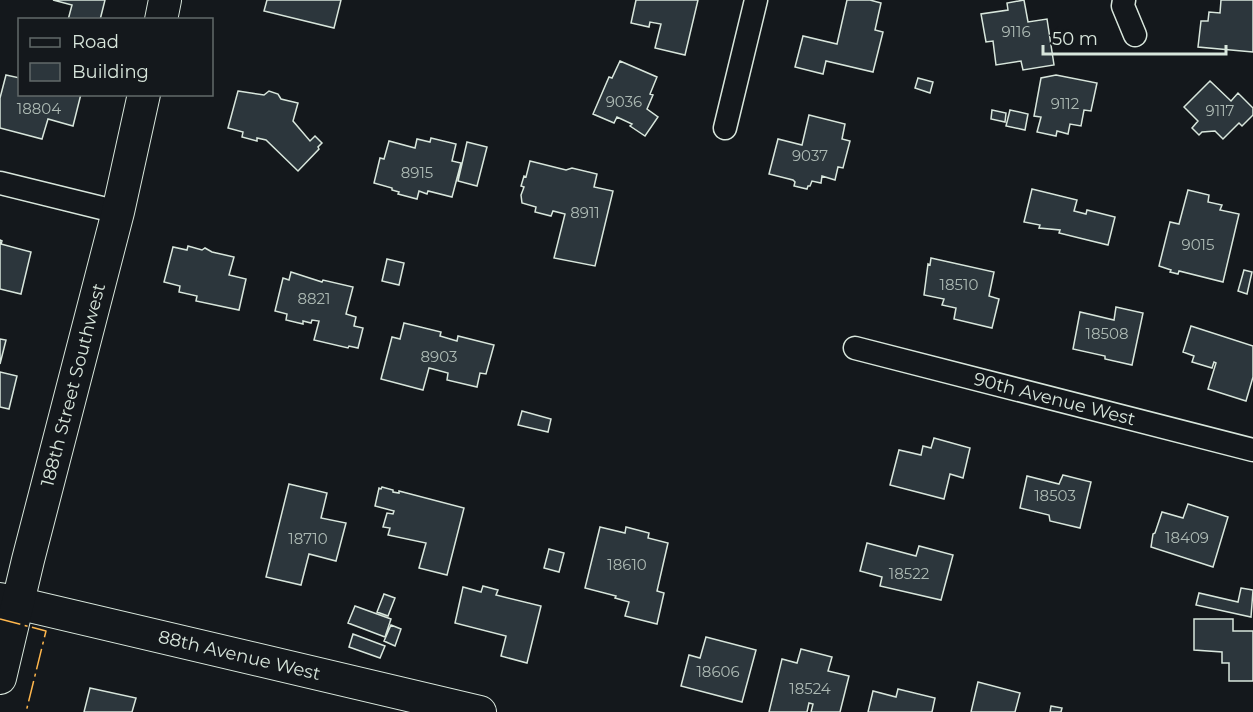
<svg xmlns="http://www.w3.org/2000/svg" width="1253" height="712" viewBox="0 0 1253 712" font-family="Montserrat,sans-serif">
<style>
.building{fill:#2c363c;stroke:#d8e6dc;stroke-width:1.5}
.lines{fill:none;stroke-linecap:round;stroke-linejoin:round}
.street-casing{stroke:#d8e6dc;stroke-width:25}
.secondary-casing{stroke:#d8e6dc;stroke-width:34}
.street{stroke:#14181c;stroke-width:22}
.secondary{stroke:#14181c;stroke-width:32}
.power{stroke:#ffb74d;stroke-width:1.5;stroke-dasharray:21 4.5 3 4.5;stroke-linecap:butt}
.labels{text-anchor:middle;stroke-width:4.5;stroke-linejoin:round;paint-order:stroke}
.number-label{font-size:15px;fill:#adbab4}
.street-label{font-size:18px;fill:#d8e6dc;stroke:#14181c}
</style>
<rect width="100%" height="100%" fill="#14181c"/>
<path class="building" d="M 53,0 L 105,0 L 100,20 L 68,20 L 72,5 Z
M 267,0 L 341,0 L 334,28 L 264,11 Z
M 636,0 L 698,0 L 685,55 L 655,48 L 661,24 L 650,22 L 649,27 L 631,23 Z
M 847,0 L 870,0 L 881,3 L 875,30 L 883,32 L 873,72 L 826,61 L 823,74 L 795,67 L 803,36 L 837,44 Z
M 1024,0 L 1028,22 L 1047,19 L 1054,65 L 1023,70 L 1021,61 L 996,65 L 993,41 L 986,42 L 981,14 L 1008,10 L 1007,3 Z
M 1221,0 L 1253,0 L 1253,52 L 1198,47 L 1201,21 L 1208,21 L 1209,12 L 1220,13 Z
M 620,61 L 657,77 L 650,94 L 653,95 L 647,109 L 658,117 L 645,136 L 630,126 L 632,124 L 617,117 L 614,123 L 593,114 L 609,77 L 612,78 Z
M 6,75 L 20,78 L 20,94 L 81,94 L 73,126 L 48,119 L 42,139 L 0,128 L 0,98 Z
M 1056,75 L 1097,83 L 1091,111 L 1084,110 L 1081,126 L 1070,124 L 1068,134 L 1057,131 L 1056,136 L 1037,132 L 1041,117 L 1034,116 L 1041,78 Z
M 918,78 L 933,82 L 930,93 L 915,88 Z
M 1210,81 L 1231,101 L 1238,93 L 1253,108 L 1253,115 L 1242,126 L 1239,123 L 1223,139 L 1215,131 L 1202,132 L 1199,135 L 1192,128 L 1198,121 L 1184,107 Z
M 238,91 L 264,95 L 269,91 L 278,94 L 281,99 L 298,103 L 293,121 L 310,141 L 315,136 L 322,143 L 318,147 L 319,149 L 298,171 L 266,140 L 257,138 L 257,141 L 242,137 L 243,132 L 228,128 Z
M 992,110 L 1006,113 L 1005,122 L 991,119 Z
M 1010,110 L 1028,114 L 1025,130 L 1006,126 Z
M 809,115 L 845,124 L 842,139 L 850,141 L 843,168 L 838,167 L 835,180 L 822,176 L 821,183 L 812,181 L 810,186 L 808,186 L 807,189 L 794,186 L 795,182 L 793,180 L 769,174 L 778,139 L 802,145 Z
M 431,138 L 456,144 L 452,161 L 461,163 L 452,197 L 428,191 L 427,194 L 419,191 L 417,199 L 398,194 L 399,192 L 392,190 L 392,188 L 374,183 L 380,158 L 384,159 L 389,141 L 415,148 L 417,139 L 430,142 Z
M 467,142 L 487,147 L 477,186 L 458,181 Z
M 530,161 L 566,170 L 572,168 L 597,174 L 594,187 L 613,191 L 595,266 L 554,258 L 565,214 L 553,211 L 551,216 L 535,212 L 536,207 L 522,203 L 521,195 L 524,187 L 521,186 L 524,176 L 526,177 Z
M 1032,189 L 1077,200 L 1074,211 L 1086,214 L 1087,210 L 1115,217 L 1108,245 L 1059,233 L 1060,230 L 1039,228 L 1040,225 L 1024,222 Z
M 1188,190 L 1209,195 L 1208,202 L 1222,205 L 1220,210 L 1239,214 L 1223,282 L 1179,271 L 1178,274 L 1170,272 L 1171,270 L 1159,266 L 1170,222 L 1179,224 Z
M 0,240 L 2,241 L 1,244 L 31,252 L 21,294 L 0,289 Z
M 188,246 L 202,250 L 205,248 L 212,252 L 234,257 L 229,275 L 246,279 L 239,310 L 196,301 L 197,296 L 179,292 L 180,286 L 164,282 L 173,247 L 187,250 Z
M 931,258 L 994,272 L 989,296 L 999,299 L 992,328 L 954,319 L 956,308 L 942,305 L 944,299 L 924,295 L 928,264 L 930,265 Z
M 387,259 L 404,263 L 399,285 L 382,281 Z
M 1244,270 L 1252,272 L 1247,294 L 1238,291 Z
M 291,272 L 322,282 L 323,280 L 353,287 L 346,314 L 356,317 L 354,326 L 363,328 L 358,348 L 349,346 L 348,348 L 314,340 L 319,321 L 312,320 L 311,323 L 303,321 L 303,324 L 286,320 L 287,314 L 275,311 L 283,278 L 289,280 Z
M 1116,307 L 1143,313 L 1132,365 L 1105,359 L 1105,356 L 1073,349 L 1080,312 L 1114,320 Z
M 404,323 L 441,332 L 440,336 L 457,341 L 458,336 L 494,345 L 486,374 L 480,373 L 477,387 L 447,380 L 448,373 L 429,368 L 423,390 L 381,379 L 392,337 L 400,339 Z
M 1191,326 L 1253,346 L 1253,377 L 1246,401 L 1208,389 L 1216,363 L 1214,362 L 1212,368 L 1192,362 L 1194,356 L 1183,352 Z
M 0,339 L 6,340 L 0,364 Z
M 0,372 L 17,376 L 9,409 L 0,407 Z
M 522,411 L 551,419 L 548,432 L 518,425 Z
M 934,438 L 970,448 L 963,478 L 950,474 L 944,499 L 890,485 L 899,450 L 921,455 L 923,446 L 931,448 Z
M 1063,475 L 1091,482 L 1080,528 L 1050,521 L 1049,515 L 1020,508 L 1027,476 L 1059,484 Z
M 289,484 L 327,493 L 321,518 L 346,523 L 336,561 L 309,554 L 301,585 L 266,577 Z
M 382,487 L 393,490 L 393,492 L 399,493 L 399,491 L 464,508 L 447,575 L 419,568 L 426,543 L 388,535 L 390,528 L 383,527 L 387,513 L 393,514 L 394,511 L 375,506 L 379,488 L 381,489 Z
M 1188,504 L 1228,517 L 1213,567 L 1151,547 L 1153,534 L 1155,533 L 1162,512 L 1183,518 Z
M 600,527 L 625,533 L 626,527 L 649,533 L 648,538 L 668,543 L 657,591 L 664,593 L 657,624 L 625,616 L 629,602 L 615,598 L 616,596 L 585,588 Z
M 867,543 L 916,556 L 919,546 L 953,555 L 941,600 L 880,586 L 882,577 L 860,571 Z
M 549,549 L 564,553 L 559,572 L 544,568 Z
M 483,586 L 498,590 L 496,595 L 541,606 L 527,663 L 501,656 L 506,636 L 455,623 L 463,587 L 481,592 Z
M 1241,588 L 1253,590 L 1251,617 L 1196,605 L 1199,593 L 1238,602 Z
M 384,594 L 395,598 L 388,616 L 377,612 Z
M 355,606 L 391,619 L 385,637 L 348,623 Z
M 1194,619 L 1233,619 L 1233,631 L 1253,631 L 1253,681 L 1229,681 L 1229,663 L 1222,663 L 1222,652 L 1194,650 Z
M 391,625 L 401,629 L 395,646 L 384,641 Z
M 353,634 L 385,646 L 380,658 L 349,647 Z
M 706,637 L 756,650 L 742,702 L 681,686 L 689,655 L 700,658 Z
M 801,649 L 832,657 L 828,671 L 849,676 L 840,712 L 811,712 L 813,704 L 809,703 L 807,712 L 769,712 L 782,659 L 797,663 Z
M 978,682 L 1020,693 L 1015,712 L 971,712 Z
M 90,688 L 136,698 L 132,712 L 84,712 Z
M 898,689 L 935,698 L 932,712 L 868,712 L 873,691 L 896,697 Z
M 1051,706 L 1062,708 L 1061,712 L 1050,712 Z"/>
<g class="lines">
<defs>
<g id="street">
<path d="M 1124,0 L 1123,6 L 1135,35"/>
<path d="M 725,128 L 756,0"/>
<path d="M 0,183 L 118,212"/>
<path id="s1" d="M 855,348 L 1253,450"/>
</g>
<g id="secondary">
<path d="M 161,20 L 165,0"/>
<path id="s2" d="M 0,599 L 480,712"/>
<path id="s3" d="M 0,678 L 28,560 L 118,212 L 144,94"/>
</g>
</defs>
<use href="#street" class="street-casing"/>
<use href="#secondary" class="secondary-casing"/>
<use href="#street" class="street"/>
<use href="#secondary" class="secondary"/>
<path class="power" d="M 0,619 L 46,631 L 26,712"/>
</g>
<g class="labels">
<g class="number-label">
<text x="1016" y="37">9116</text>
<text x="624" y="107">9036</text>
<text x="1065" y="109">9112</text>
<text x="39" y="114">18804</text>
<text x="1220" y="116">9117</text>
<text x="810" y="161">9037</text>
<text x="417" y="178">8915</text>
<text x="585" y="218">8911</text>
<text x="1198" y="250">9015</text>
<text x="959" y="290">18510</text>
<text x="314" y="304">8821</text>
<text x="1107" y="339">18508</text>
<text x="439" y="362">8903</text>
<text x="1055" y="501">18503</text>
<text x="1187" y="543">18409</text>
<text x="308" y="544">18710</text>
<text x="627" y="570">18610</text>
<text x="909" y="579">18522</text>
<text x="718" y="677">18606</text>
<text x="810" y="694">18524</text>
</g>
<g class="street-label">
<text dy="6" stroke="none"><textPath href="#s3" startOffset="302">188th Street Southwest</textPath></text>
<text dy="6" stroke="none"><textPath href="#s1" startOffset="206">90th Avenue West</textPath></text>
<text dy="6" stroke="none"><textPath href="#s2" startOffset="246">88th Avenue West</textPath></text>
</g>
</g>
<rect x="18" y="18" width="195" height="78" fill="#14181c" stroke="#626a69" stroke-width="1.5"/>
<rect x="30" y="38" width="30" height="9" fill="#14181c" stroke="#626a69" stroke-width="1.5"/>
<text x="72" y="48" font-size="18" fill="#d8e6dc">Road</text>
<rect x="30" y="63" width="30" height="18" fill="#2c363c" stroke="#626a69" stroke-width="1.5"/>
<text x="72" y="78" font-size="18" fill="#d8e6dc">Building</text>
<path d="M1043 45v9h183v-9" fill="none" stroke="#d8e6dc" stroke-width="3"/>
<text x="1052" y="45" font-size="18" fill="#d8e6dc" stroke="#14181c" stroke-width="4.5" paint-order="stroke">50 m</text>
</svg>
